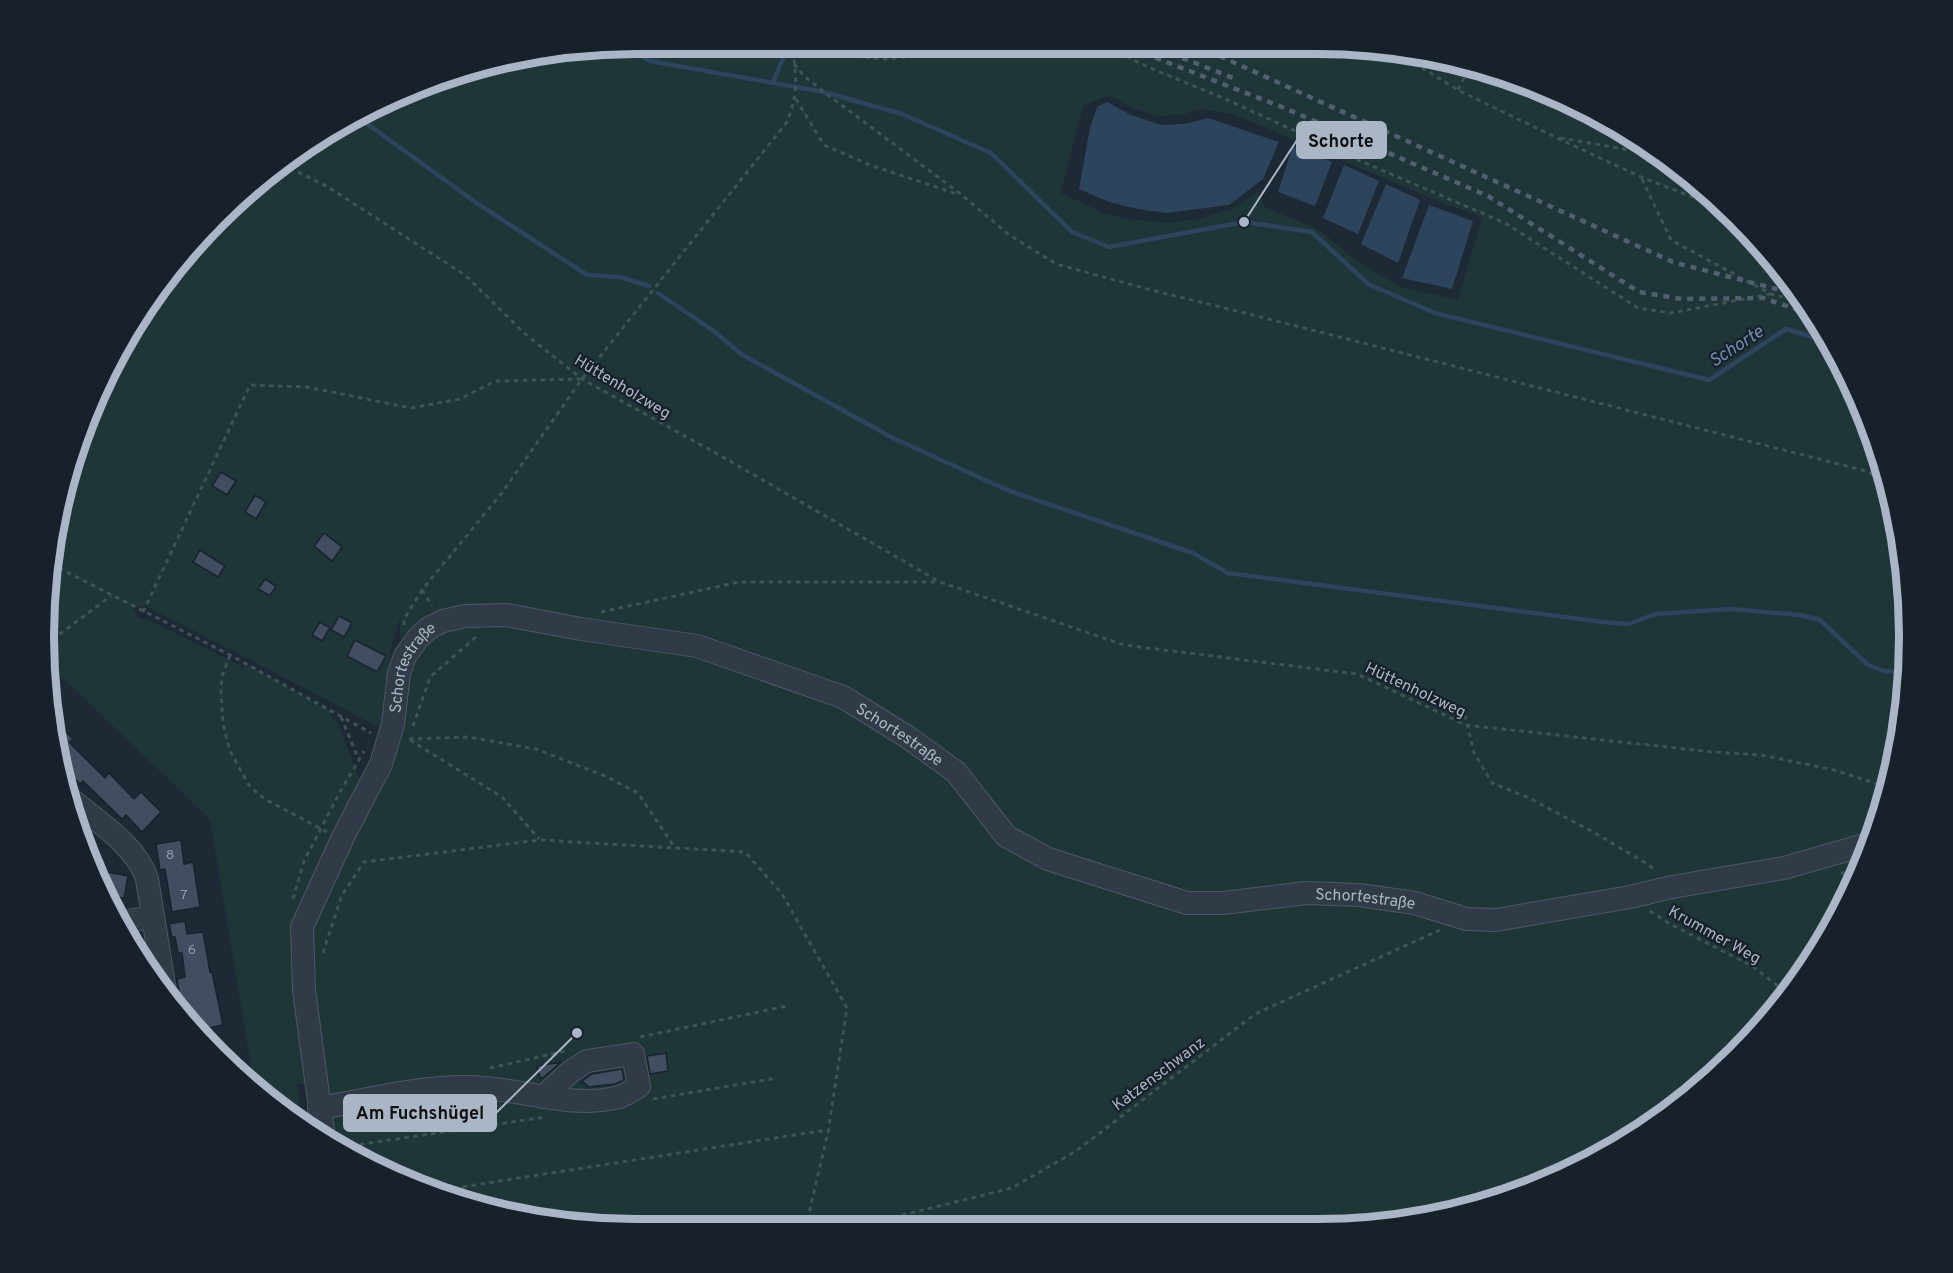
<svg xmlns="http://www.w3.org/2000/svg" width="1953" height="1273" viewBox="0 0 1953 1273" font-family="Overpass,sans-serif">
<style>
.green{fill:#1f3638;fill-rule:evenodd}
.water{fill:#2d445d}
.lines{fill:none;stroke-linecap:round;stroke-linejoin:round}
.stream{stroke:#2d445d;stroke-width:4.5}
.building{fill:#404e5f;stroke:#19222d;stroke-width:1.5}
.minor-casing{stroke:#4e5865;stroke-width:24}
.path{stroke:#3d5355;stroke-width:3;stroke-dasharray:4.5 4.5;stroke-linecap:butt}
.minor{stroke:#313b47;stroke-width:22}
.rail{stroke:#525f6f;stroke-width:4.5;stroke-dasharray:6 6;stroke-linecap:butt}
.labels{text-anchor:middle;stroke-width:4.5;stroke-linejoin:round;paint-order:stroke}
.number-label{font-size:14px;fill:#909bac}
.street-label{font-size:16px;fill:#aab5c5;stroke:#17202b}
.water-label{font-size:18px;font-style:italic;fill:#708eaf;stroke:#17202b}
.rim{fill:none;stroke:#aab5c5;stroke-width:8}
.leader{fill:none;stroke:#aab5c5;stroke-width:2}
.callout-dot{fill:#aab5c5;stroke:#17202b;stroke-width:2}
.callout{fill:#aab5c5;stroke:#aab5c5;stroke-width:2}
.callout-label{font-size:18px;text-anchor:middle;font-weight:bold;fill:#111}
</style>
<rect width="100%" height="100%" fill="#1e2936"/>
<path class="green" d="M 559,49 L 1394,49 L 1470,64 L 1578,105 L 1707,190 L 1787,275 L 1848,374 L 1889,483 L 1908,597 L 1904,714 L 1878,827 L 1830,933 L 1763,1027 L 1678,1107 L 1579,1168 L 1470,1209 L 1355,1228 L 559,1224 L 409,1184 L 340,1150 L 337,1148 L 328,1086 L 297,1084 L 303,1124 L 255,1089 L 210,819 L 45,661 L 45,598 L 75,446 L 105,374 L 166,276 L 217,217 L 307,144 L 446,75 ZM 1109,95 L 1133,108 L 1158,116 L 1180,115 L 1201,109 L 1233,114 L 1440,202 L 1482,217 L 1458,300 L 1398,286 L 1353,258 L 1319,230 L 1265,207 L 1258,191 L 1235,208 L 1198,219 L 1168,223 L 1127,219 L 1106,214 L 1061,193 L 1083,106 ZM 146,606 L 383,729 L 391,648 L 400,617 L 400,735 L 360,780 L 338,724 L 330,716 L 332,712 L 245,663 L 243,667 L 153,622 L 137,617 L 133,607 Z"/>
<path class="water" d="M 1107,102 L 1131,115 L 1161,125 L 1184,124 L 1208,118 L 1279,142 L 1263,179 L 1229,205 L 1167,213 L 1137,209 L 1109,202 L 1079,189 L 1090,128 L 1097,107 Z
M 1293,146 L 1332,162 L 1315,206 L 1278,192 Z
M 1344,165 L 1379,181 L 1358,234 L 1323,218 Z
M 1386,184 L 1420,200 L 1398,263 L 1361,244 Z
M 1429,205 L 1473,221 L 1452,289 L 1402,278 Z"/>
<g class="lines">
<path class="stream" d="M 630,49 L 650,61 L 824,92 L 902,114 L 991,153 L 1072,232 L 1109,247 L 1244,222 L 1312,232 L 1368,284 L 1435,313 L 1709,380 L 1786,329 L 1827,341
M 773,82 L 785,54
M 359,118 L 478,204 L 587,275 L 620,277 L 649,286
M 658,293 L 715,332 L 741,354 L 893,438 L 1007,490 L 1193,553 L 1228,573 L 1603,622 L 1628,624 L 1656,614 L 1731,609 L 1800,615 L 1820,620 L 1868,665 L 1884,671 L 1906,673"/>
</g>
<path class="building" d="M 221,472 L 236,481 L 227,495 L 212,486 Z
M 255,495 L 266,502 L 256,519 L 245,512 Z
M 324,533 L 342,547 L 332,561 L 314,546 Z
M 200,550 L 225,566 L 218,577 L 193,562 Z
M 265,579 L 276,586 L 270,596 L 258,589 Z
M 339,616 L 352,623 L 344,637 L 331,630 Z
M 320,622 L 330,628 L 322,641 L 312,635 Z
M 355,640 L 386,656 L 377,672 L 347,656 Z
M 52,718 L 73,739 L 69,742 L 105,778 L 109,773 L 134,799 L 141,792 L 161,812 L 142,832 L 126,815 L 122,819 L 83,781 L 80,784 L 59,763 Z
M 181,840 L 184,864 L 193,862 L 200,907 L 172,912 L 165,869 L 160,870 L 156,844 Z
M 101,871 L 128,876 L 124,898 L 105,895 L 99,883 Z
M 185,921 L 187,934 L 203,932 L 210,972 L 212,972 L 223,1025 L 199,1030 L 182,1010 L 177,979 L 185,977 L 182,953 L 178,953 L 175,937 L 172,937 L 169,924 Z
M 666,1053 L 668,1071 L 650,1074 L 647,1056 Z
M 561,1062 L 544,1077 L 540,1078 L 537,1066 Z
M 622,1069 L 624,1080 L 615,1084 L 589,1087 L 582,1081 L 592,1074 Z"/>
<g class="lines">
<defs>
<g id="minor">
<path d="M 66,795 C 93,819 136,844 147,879 L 165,991"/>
<path d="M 120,922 L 153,917"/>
<path d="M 319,1108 C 368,1100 419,1086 469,1087 C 517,1087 571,1110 619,1097 C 625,1095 633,1090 639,1086 L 633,1054 L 587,1061 L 570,1072 L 543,1097"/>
<path id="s1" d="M 324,1139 L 304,990 L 302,927 L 343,837 L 381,764 L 393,724 L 399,673 L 405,656 L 418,638 L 429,628 L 443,621 L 465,616 L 507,615 L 581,629 L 697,646 L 843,697 L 906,736 L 956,772 L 1006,836 L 1048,859 L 1187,903 L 1223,903 L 1306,893 L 1359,895 L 1415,903 L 1466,919 L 1496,920 L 1630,897 L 1672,887 L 1784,868 L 1871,843"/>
</g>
</defs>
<use href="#minor" class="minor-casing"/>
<path class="path" d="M 821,49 L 858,57 L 885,59 L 965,52 L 974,49
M 1110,49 L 1155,70 L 1223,98 L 1363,162 L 1505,223 L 1638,308 L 1671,313 L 1771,294
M 1391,49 L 1458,90 L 1555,137 L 1641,177 L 1724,209
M 794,64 L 804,76 L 824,92 L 962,195 L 1008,234 L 1056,264 L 1151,290 L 1253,315 L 1862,470 L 1888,480
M 1458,90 L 1471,64
M 796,99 L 824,145 L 870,165 L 957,194
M 1560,138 L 1653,154
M 282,164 L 328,187 L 465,275 L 524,333 L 582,379 L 721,456 L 940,582 L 1124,645 L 1357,674 L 1466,725 L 1712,752 L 1761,755 L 1834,770 L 1887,787
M 1642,179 L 1671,240 L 1771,294 L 1804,302
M 51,564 L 230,655 L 371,733
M 422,590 L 432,606
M 143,612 L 250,385 L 307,387 L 411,408 L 460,399 L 495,381 L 580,379
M 601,612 L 739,582 L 939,582
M 404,625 L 404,619 L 422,590 L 501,494 L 582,379 L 787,122 C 799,90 796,82 793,49
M 45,645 L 111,596
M 230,655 L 222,676 L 221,694 L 223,724 L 230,751 L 250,787 L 265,799 L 327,832
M 1465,715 L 1474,753 L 1492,783 L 1529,798 L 1595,833 L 1649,865 L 1655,871
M 341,717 L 359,760
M 413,726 L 430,677 L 476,637 L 480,636
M 409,739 L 468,737 L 536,749 L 605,776 L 638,793 L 675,848
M 410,740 L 502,797 L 539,839
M 1841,873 L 1857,874
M 293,899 L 304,861 L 340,792 L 364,751
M 1650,911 L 1670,924 L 1752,966 L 1787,993
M 323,953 L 342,895 L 364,862 L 540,840 L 745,852 L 782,894 L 847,1008 L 828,1132 L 806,1226
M 640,1037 L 787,1006
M 490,1068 L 565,1051
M 653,1099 L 777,1078
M 342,1147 L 546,1117
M 463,1187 L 465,1199
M 436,1191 L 820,1131 L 828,1132
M 858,1226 L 1012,1188 L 1076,1151 L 1255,1014 L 1440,930"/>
<use href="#minor" class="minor"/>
<path class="rail" d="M 1133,49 L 1282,107 L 1488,196 L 1639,292 L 1682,299 L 1763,298 L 1811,314
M 1160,49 L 1238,80
M 1210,49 L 1222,57 L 1673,262 L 1799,295"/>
</g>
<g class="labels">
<g class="number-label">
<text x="170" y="859">8</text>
<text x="184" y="899">7</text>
<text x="192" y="954">6</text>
</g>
<g class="street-label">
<text transform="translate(623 386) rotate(31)" y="6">Hüttenholzweg</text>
<text dy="6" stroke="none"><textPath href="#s1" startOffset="498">Schortestraße</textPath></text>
<text transform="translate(1416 689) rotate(25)" y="6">Hüttenholzweg</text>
<text dy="6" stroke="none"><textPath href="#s1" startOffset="1038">Schortestraße</textPath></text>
<text dy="6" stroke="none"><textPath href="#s1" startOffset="1560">Schortestraße</textPath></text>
<text transform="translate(1715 934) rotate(29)" y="6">Krummer Weg</text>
<text transform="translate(1158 1073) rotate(-37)" y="6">Katzenschwanz</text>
</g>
<g class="water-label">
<text transform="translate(1736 346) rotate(-33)" y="6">Schorte</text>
</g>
</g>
<path d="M0 0H1953V1273H0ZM636 54H1317A582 582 0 0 1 1899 636V637A582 582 0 0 1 1317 1219H636A582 582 0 0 1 54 637V636A582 582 0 0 1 636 54Z" fill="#17202b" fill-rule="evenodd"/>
<path class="rim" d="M636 54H1317A582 582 0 0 1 1899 636V637A582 582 0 0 1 1317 1219H636A582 582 0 0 1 54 637V636A582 582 0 0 1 636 54Z"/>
<path class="leader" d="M1244 222L1297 140M577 1033L496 1113"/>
<g class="callout-dot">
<circle cx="1244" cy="222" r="6"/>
<circle cx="577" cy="1033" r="6"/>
</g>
<g class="callout">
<rect x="1297" y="122" width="89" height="36" rx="6"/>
<rect x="344" y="1095" width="152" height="36" rx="6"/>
</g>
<g class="callout-label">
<text x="1341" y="147">Schorte</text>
<text x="420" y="1119">Am Fuchshügel</text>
</g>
</svg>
